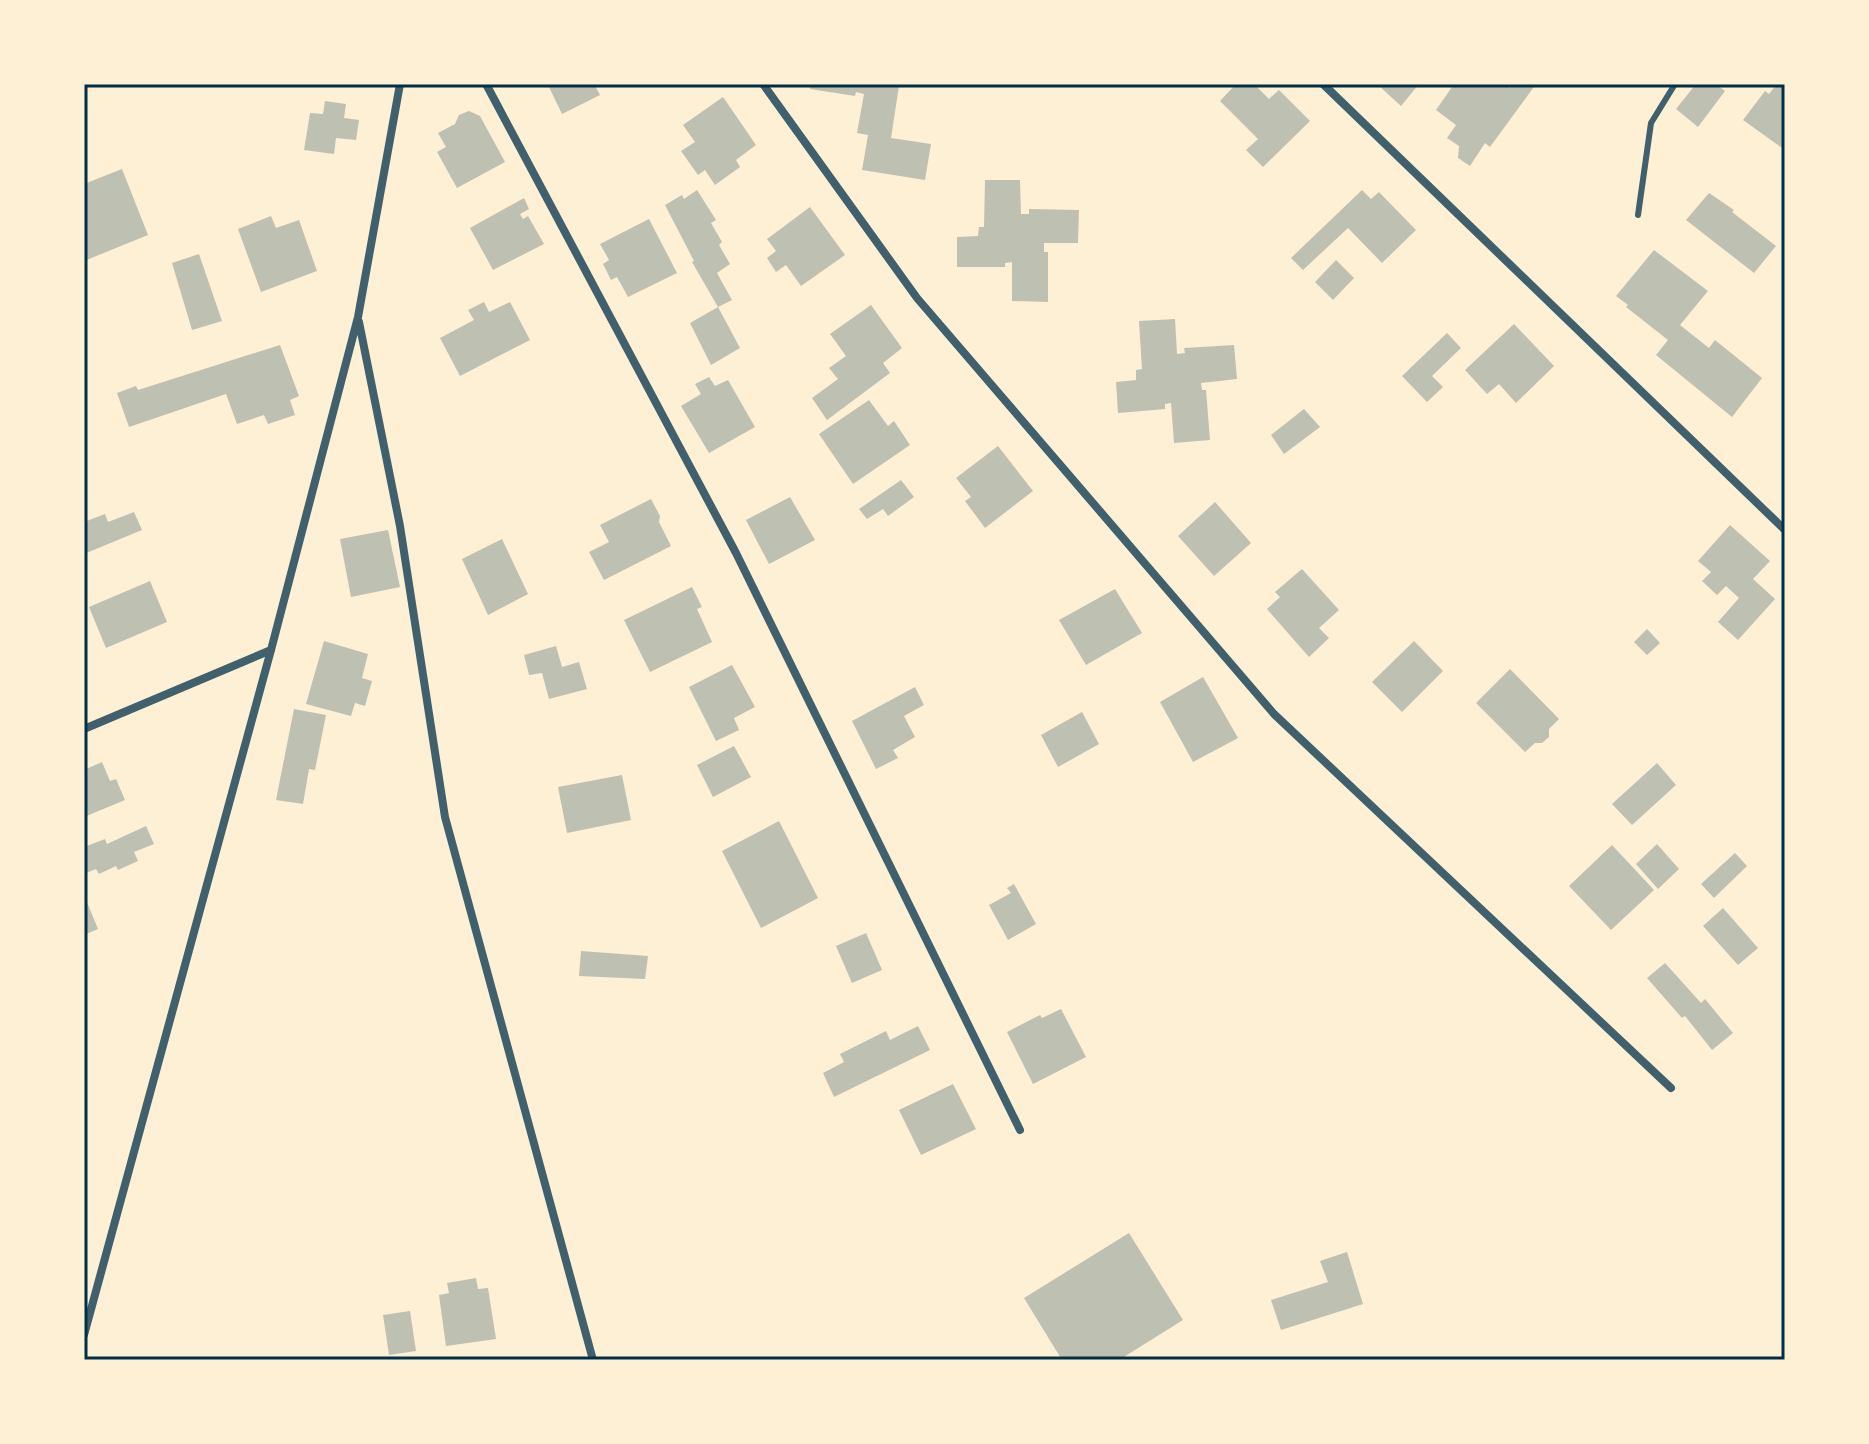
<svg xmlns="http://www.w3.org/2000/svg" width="1869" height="1444" viewBox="0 0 1869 1444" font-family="'Work Sans',sans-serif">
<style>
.building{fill:#bec0b2}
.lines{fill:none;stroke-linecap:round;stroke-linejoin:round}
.service{stroke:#3f606c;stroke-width:6}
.minor{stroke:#3f606c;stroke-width:8}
.neatline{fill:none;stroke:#003049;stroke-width:3}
</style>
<rect width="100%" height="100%" fill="#fdf0d5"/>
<path class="building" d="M 550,84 L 594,84 L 600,95 L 562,114 L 548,85 Z
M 811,84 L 893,84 L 893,86 L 899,86 L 891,138 L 931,144 L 925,180 L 862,170 L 868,135 L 857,133 L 864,94 L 856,92 L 855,96 L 810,89 Z
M 1236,84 L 1254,84 L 1269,99 L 1279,90 L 1310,121 L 1263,167 L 1246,150 L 1258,139 L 1220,101 Z
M 1377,84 L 1419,84 L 1401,106 Z
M 1454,84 L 1504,84 L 1510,88 L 1513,84 L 1536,84 L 1490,147 L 1485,143 L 1470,166 L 1458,158 L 1459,146 L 1447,138 L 1456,125 L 1436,110 Z
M 1696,84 L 1716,84 L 1725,91 L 1698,127 L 1676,109 Z
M 1777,84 L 1785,84 L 1785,150 L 1743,120 L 1765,91 L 1769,94 Z
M 723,97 L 756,145 L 736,160 L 740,167 L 715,185 L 705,170 L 698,175 L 681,151 L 695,142 L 683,125 Z
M 325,101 L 346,104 L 344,118 L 359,120 L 356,140 L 336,138 L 334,154 L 304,150 L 310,113 L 323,114 Z
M 469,111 L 480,116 L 505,162 L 457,188 L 437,152 L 446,147 L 438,133 L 455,124 L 459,115 Z
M 122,169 L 148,235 L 84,261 L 84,184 Z
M 985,180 L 1020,180 L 1021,214 L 1029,214 L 1029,209 L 1079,210 L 1078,243 L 1044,243 L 1044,252 L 1048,252 L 1048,302 L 1012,301 L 1012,262 L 1005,263 L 1005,267 L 957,267 L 957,237 L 978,236 L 979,227 L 984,227 Z
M 697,190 L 716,220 L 711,223 L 722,242 L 719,245 L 730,264 L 717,273 L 732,300 L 718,307 L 740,348 L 711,365 L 690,323 L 718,307 L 692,262 L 694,261 L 665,205 L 682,195 L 684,199 Z
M 1362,190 L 1371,199 L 1379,192 L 1416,230 L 1382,263 L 1348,228 L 1303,270 L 1291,258 Z
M 1709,193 L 1734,210 L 1732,212 L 1776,246 L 1754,273 L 1686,220 Z
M 524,198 L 529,209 L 520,214 L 523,219 L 528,216 L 544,244 L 493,270 L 470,228 Z
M 810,207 L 845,255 L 801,286 L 786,265 L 776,272 L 767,258 L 776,251 L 767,239 Z
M 271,216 L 276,228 L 299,220 L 317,271 L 261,292 L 238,229 Z
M 649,219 L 677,273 L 628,297 L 617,277 L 611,280 L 603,264 L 609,260 L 600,244 Z
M 1654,250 L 1708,291 L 1680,325 L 1709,348 L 1715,340 L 1762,378 L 1732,417 L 1656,355 L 1668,340 L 1626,307 L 1628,305 L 1616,296 Z
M 199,254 L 222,321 L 192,330 L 172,263 Z
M 1336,260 L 1354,278 L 1333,300 L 1315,282 Z
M 484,302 L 489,312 L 510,302 L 530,340 L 460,376 L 440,338 L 474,320 L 468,310 Z
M 871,305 L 902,348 L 883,363 L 890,373 L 827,420 L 812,398 L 838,379 L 829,368 L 846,356 L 830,334 Z
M 1175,319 L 1177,354 L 1185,353 L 1184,348 L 1234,345 L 1237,379 L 1201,383 L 1202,390 L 1206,390 L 1210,440 L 1174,443 L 1171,403 L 1165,404 L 1165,409 L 1118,413 L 1116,382 L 1136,380 L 1136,370 L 1142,369 L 1139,321 Z
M 1514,324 L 1554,366 L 1516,403 L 1499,384 L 1487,394 L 1465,370 Z
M 1447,333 L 1461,348 L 1432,376 L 1443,387 L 1427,402 L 1402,376 Z
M 280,345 L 299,396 L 290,400 L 295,415 L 268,424 L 264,415 L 237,424 L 226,394 L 129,427 L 117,393 L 136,386 L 138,390 Z
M 709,377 L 715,386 L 728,380 L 755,427 L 709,453 L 681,406 L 701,394 L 695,384 Z
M 869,400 L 888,426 L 894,421 L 910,445 L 853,484 L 819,434 Z
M 1304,409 L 1320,427 L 1284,454 L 1271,435 Z
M 998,446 L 1033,491 L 985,528 L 965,501 L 971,497 L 956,478 Z
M 901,480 L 914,497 L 888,516 L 883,509 L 867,519 L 859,509 Z
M 790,497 L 815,540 L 769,564 L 746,520 Z
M 651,499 L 660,516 L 659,522 L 671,546 L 604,580 L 589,552 L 609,542 L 600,525 Z
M 1215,502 L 1251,543 L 1214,576 L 1178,536 Z
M 134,512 L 142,530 L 84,554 L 84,522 L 105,514 L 108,522 Z
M 1730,525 L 1770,561 L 1753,579 L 1775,599 L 1738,640 L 1718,622 L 1739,598 L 1726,586 L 1717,595 L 1702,581 L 1711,572 L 1698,561 Z
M 388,530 L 400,587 L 351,597 L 340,539 Z
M 502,539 L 528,594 L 488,615 L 462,559 Z
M 1302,569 L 1339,610 L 1319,628 L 1329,638 L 1309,657 L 1267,609 L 1280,597 L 1275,592 Z
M 150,581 L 167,622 L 106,648 L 89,607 Z
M 692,587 L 702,607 L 697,609 L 712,642 L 650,672 L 624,620 Z
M 1115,589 L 1142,633 L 1086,665 L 1059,620 Z
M 1647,629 L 1660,643 L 1647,655 L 1634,642 Z
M 324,641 L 368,654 L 362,678 L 372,681 L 365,706 L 355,703 L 351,716 L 306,704 Z
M 1414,641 L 1443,671 L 1402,712 L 1372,682 Z
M 556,646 L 562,667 L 579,662 L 587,689 L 549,699 L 542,673 L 529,675 L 524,655 Z
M 732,665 L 755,707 L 734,718 L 739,730 L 716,741 L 689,687 Z
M 1510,669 L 1559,719 L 1549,729 L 1549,737 L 1542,743 L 1535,743 L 1525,752 L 1476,703 Z
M 1203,677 L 1238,738 L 1193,762 L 1160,702 Z
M 915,687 L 924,705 L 904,716 L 915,737 L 893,750 L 898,758 L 876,769 L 852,721 Z
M 294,709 L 326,715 L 315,770 L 309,769 L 303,804 L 276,800 Z
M 1082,712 L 1099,744 L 1058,767 L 1041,735 Z
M 734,746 L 751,777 L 713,797 L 697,765 Z
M 102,762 L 110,781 L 116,779 L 125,800 L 84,817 L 84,770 Z
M 1657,763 L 1676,785 L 1632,825 L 1612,804 Z
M 622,775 L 631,820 L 567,833 L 558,787 Z
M 779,821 L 818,898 L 761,928 L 722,851 Z
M 146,826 L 154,844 L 134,852 L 138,861 L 118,870 L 116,866 L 99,874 L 96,869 L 84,874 L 84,847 L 105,839 L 107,844 Z
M 1657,844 L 1679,869 L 1658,889 L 1636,864 Z
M 1612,845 L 1654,890 L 1611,930 L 1569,886 Z
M 1735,853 L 1747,866 L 1714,898 L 1701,884 Z
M 1014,884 L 1036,924 L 1008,940 L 989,905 L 1011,893 L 1007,888 Z
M 84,895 L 98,929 L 84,935 Z
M 1723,908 L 1758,948 L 1738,965 L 1703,926 Z
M 866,933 L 882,970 L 852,983 L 836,946 Z
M 581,951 L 648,956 L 645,979 L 579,976 Z
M 1665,963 L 1701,1003 L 1705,999 L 1733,1033 L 1712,1050 L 1685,1016 L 1682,1018 L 1647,978 Z
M 1061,1009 L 1086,1057 L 1033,1084 L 1007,1032 L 1040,1015 L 1042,1018 Z
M 918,1026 L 930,1050 L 834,1097 L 823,1073 L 844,1062 L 840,1054 L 886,1031 L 890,1040 Z
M 953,1084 L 976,1129 L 921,1155 L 899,1110 Z
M 1129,1233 L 1183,1320 L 1119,1360 L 1062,1360 L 1024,1298 Z
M 1347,1252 L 1363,1304 L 1281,1330 L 1271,1300 L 1328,1282 L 1320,1261 Z
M 476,1278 L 478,1289 L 488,1288 L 496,1339 L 446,1346 L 439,1295 L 449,1293 L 447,1283 Z
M 410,1311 L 416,1351 L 389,1355 L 383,1315 Z"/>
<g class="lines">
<path class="service" d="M 1638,215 L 1651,123 L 1675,84"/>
<path class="minor" d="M 486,84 L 736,553 L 1020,1130
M 763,84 L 917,298 L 1274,714 L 1671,1088
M 1323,84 L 1785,530
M 359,322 L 400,526 L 445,817 L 593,1360
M 84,729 L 271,650
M 84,1335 L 271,650 L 358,317 L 400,84"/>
</g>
<rect width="1869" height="1444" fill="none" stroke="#fdf0d5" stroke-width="172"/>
<rect x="86" y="86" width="1697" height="1272" class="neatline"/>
</svg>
